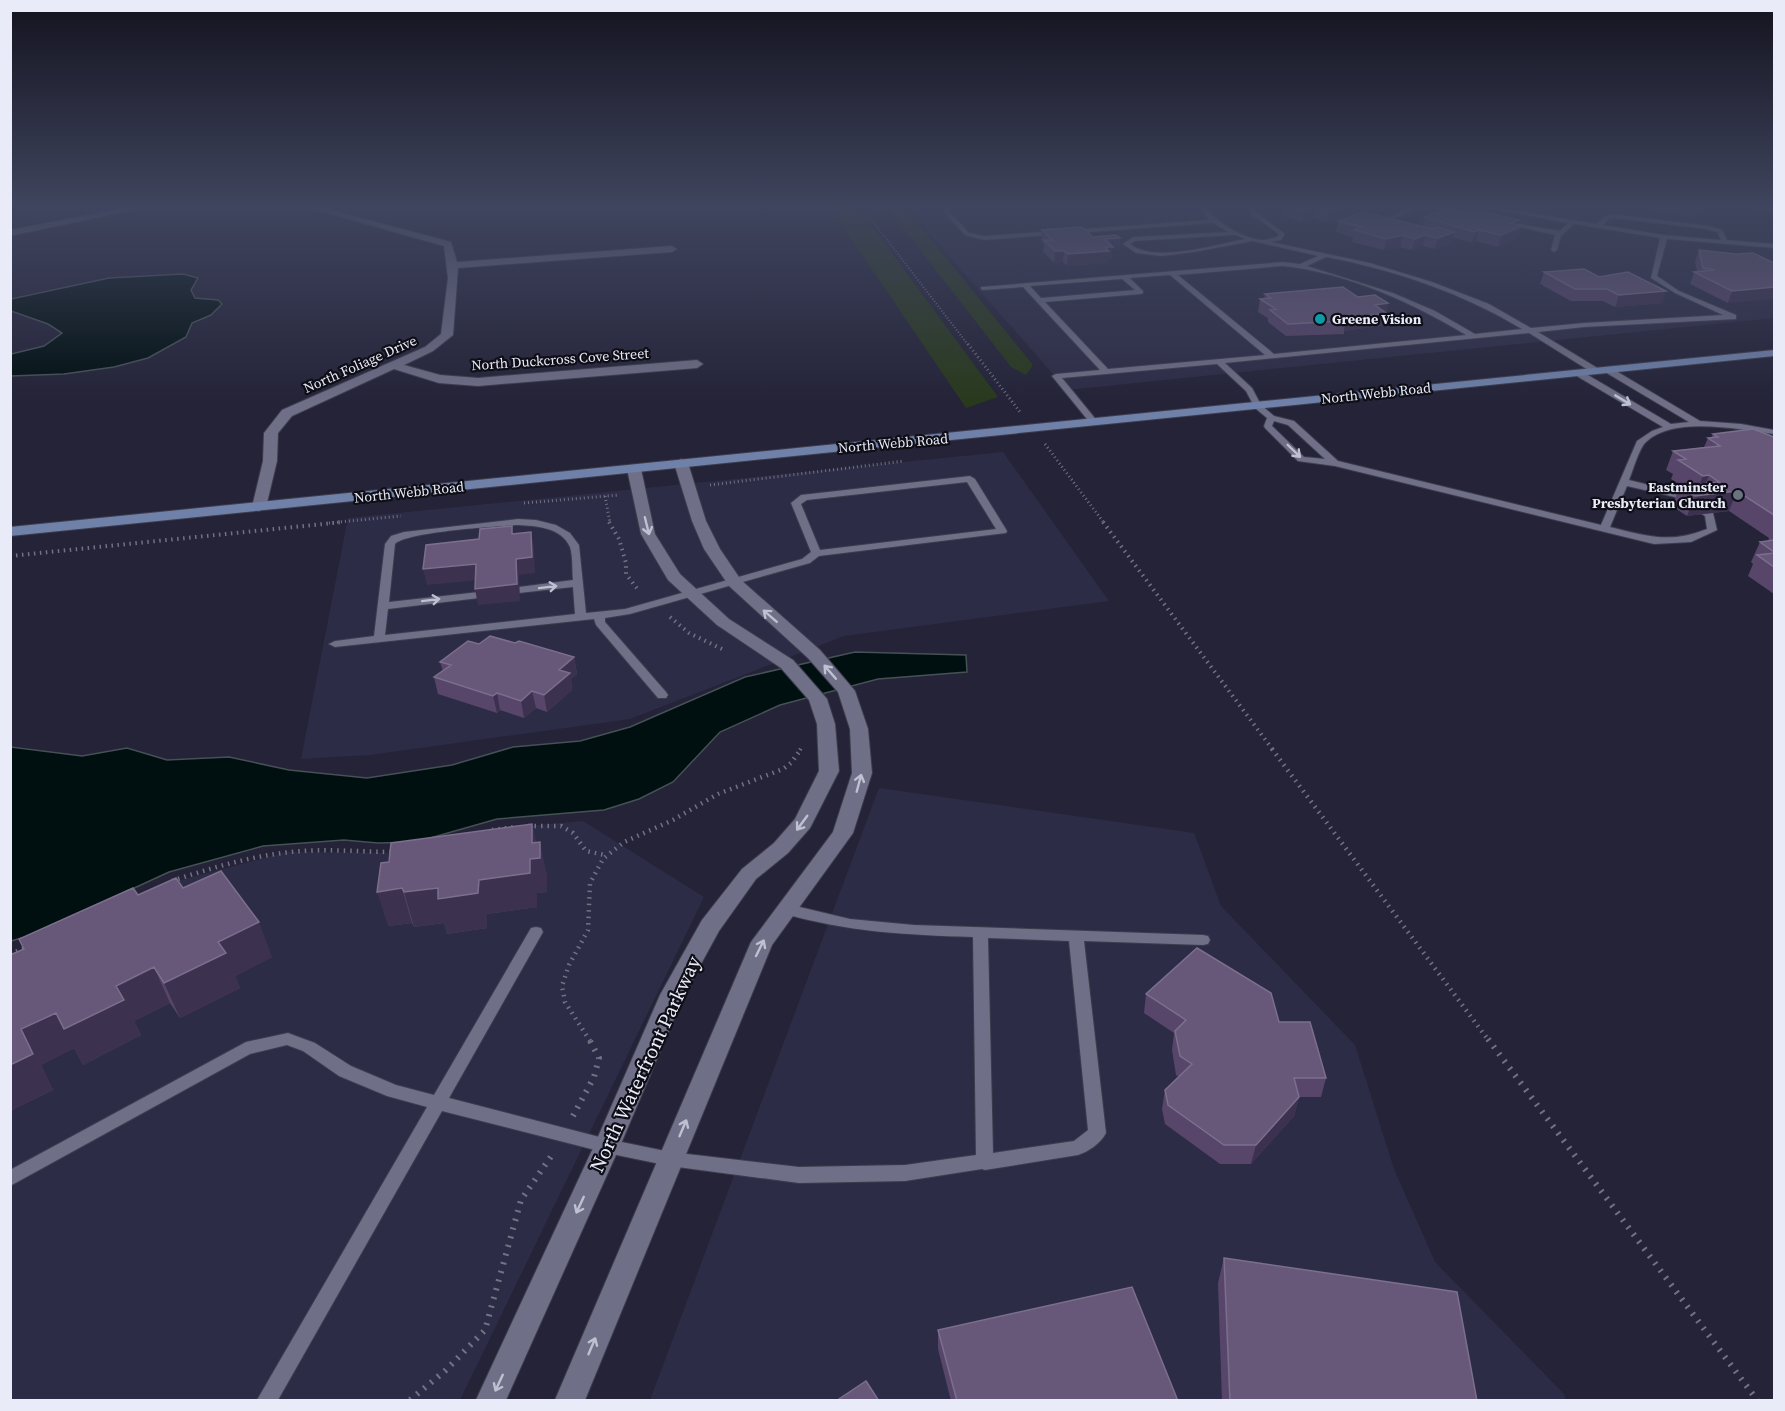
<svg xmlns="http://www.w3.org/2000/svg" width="1785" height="1411" viewBox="0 0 1785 1411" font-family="'Source Serif 4',serif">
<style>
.built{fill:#2d2c46}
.green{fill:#29391c}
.water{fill:#000f10;stroke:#465156;stroke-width:1.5}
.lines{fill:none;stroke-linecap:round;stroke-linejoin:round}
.lane-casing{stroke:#3e3d4e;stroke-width:2}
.street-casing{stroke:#3e3d4e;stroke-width:2}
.secondary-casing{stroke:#3e3d4e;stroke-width:2}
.path-far4{stroke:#727284;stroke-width:2;stroke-dasharray:1 2;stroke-linecap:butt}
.path-far3{stroke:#727284;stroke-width:3;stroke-dasharray:1 3;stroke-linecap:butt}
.path-far2{stroke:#727284;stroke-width:4;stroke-dasharray:1.5 4.5;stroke-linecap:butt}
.path-far1{stroke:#727284;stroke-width:4.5;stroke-dasharray:1.5 5;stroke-linecap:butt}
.path{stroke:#727284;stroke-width:6;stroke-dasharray:2 7;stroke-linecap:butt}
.lane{fill:#6f6f87;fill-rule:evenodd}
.street{fill:#6f6f87;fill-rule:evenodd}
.secondary{fill:#6f81a9;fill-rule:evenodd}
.wall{fill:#57466a}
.shaded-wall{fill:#3c314f}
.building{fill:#675879;stroke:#7b6f8d;stroke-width:1.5}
.oneway{stroke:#bfc0d1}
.culture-dot{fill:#0f9aa8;stroke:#0e0e17;stroke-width:2}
.worship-dot{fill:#6b7280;stroke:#0e0e17;stroke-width:2}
.labels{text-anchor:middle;stroke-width:4.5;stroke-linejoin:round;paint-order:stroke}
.far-poi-label{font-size:14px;font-weight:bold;fill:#eaebf9;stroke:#0e0e17;text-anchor:start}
.far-street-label{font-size:14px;fill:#eaebf9;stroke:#0e0e17}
.near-street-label{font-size:20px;fill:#eaebf9;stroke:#0e0e17}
</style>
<rect width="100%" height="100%" fill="#242338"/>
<path class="built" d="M 905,206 L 1740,206 L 1774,229 L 1774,318 L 1067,390 Z
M 1003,452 L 1109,601 L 844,636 L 630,719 L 370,755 L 301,759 L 348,518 Z
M 879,788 L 1194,833 L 1221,906 L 1355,1045 L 1394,1169 L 1435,1262 L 1564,1394 L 1566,1400 L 650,1400 Z
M 583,821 L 704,897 L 460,1400 L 11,1400 L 10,953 L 41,947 L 173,882 L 287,852 L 420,853 L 504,828 Z"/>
<path class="green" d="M 829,206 L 857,206 L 998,397 L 966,408 Z
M 886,206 L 904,206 L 1033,365 L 1026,375 L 1011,367 Z"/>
<path class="water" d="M 183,274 L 198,278 L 191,290 L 195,298 L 218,300 L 222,304 L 211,315 L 192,323 L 186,337 L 148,358 L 114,367 L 64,374 L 11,376 L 11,354 L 44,346 L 62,333 L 48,324 L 11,311 L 11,299 L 109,278 Z
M 855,652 L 966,655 L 967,672 L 878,679 L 780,705 L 720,732 L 673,782 L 639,799 L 604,810 L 497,819 L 416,842 L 378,843 L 344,840 L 263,846 L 169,872 L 32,935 L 11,941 L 11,747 L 82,756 L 127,748 L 167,760 L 229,757 L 289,770 L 367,778 L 452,765 L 513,747 L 580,741 L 630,727 L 745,677 Z"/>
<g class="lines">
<defs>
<path id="lane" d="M 946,206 L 956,206 L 951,208 L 950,212 L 969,233 L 984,236 L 1209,220 L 1200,206 L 1206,206 C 1215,222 1244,239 1263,240 C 1266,240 1273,238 1277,237 L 1279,234 L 1252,215 L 1247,206 L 1253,206 L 1257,213 L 1285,234 L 1281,240 L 1271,242 L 1370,263 L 1432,282 L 1489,304 L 1531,328 L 1584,323 L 1723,315 L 1675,293 L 1651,278 L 1660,238 L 1574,224 L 1561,236 L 1557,250 L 1554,252 L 1551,250 L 1555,235 L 1505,224 L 1508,222 L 1560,231 L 1568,223 L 1476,206 L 1490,206 L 1597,224 L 1605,216 L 1613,214 L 1709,226 L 1722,230 L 1727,240 L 1774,244 L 1774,248 L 1667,239 L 1657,276 L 1679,291 L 1736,315 L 1736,319 L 1584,327 L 1538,332 L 1599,369 L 1599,373 L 1593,373 L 1529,333 L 1225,363 L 1252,388 L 1261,405 L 1274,416 L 1294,421 L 1338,461 L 1601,525 L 1637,441 L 1652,431 L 1663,427 L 1575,375 L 1575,371 L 1581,371 L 1671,424 L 1689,422 L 1605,372 L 1605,368 L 1611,368 L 1700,421 L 1741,424 L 1774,430 L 1774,434 C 1741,430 1674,415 1646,442 C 1639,448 1633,471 1629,480 L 1681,493 L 1713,513 L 1717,530 L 1691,542 L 1654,544 L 1335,466 L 1298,461 L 1265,428 L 1264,426 L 1267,418 L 1255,408 L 1246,391 L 1217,364 L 1062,378 L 1098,422 L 1091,424 L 1052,376 L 1056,374 L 1100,370 L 1023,287 L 983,290 L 981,289 L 981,287 L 1283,262 L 1300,264 L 1318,256 L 1253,241 L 1194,252 L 1161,256 L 1136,253 L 1123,244 L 1133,237 L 1228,232 L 1213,223 L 984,240 L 965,235 L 944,212 ZM 1613,218 L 1706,229 L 1717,232 L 1721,240 L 1664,235 L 1603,225 L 1609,219 ZM 1235,235 L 1246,239 C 1216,244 1155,264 1130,244 L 1135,241 ZM 1326,257 C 1395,270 1462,293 1522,329 L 1475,334 L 1435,311 L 1393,293 L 1307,266 ZM 1283,266 C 1347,273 1411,302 1466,335 L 1274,354 L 1178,275 ZM 1170,275 L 1265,355 L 1108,369 L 1045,302 L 1141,294 L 1143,293 L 1143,291 L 1130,278 ZM 1122,279 L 1135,290 L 1041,298 L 1030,286 ZM 1274,421 L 1288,425 L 1325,459 L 1304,457 L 1272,426 ZM 1627,486 L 1675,497 L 1705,516 L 1707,529 C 1670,544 1647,536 1610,527 Z
M 1412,206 L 1420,206 L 1395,218 L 1390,217 Z
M 1422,206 L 1433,206 L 1459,213 L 1456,215 Z
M 970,476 L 975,479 L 1007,531 L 1006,533 L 819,556 L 810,563 L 630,614 L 605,618 L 605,622 L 666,692 L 668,695 L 666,698 L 658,698 L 596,625 L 594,619 L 335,647 L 329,644 L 335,641 L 374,636 L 385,544 L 391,536 L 404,532 L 518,519 L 536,520 L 556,525 L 570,533 L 579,545 L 586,613 L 625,609 L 802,559 L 811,552 L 791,503 L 801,495 ZM 967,482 L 996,529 L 820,550 L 801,504 L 807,500 ZM 518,525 C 536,526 561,527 570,547 C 573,556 572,571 573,580 L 519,587 L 514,590 L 519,593 L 573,587 L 575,614 L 385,635 L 388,609 L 479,598 L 484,595 L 479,592 L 389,602 L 395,544 C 406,532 497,526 518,525 Z
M 787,904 L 850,919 L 914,925 L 1203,935 L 1208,936 L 1210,940 L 1208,944 L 1203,945 L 1084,941 L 1106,1133 C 1101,1143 1088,1152 1078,1155 L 985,1170 L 982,1169 L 905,1181 L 799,1183 L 670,1166 L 607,1153 L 442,1111 L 278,1400 L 257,1400 L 427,1107 L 387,1096 L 339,1076 L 303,1051 L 287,1045 L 250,1054 L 10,1186 L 10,1170 L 246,1042 L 288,1033 L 315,1043 L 351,1066 L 396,1085 L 434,1095 L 531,928 L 536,927 L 541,928 L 543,932 L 449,1098 L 607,1139 L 670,1152 L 799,1167 L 905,1165 L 976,1155 L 973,937 C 906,935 847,932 782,913 L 780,909 L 782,905 ZM 988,938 L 1069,941 L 1088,1130 L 1074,1141 L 993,1153 Z"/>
<path id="street" d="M 134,206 L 152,206 L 10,236 L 10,230 Z
M 302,206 L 316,206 L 451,242 L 457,262 L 672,246 L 677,249 L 672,252 L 458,268 L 453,335 L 433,351 L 404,365 L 440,375 L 478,378 L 697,360 L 703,364 L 697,368 L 478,386 L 439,383 L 394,369 L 292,416 L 278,433 L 277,461 L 266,507 L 259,511 L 254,510 L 252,507 L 263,461 L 264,433 L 282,410 L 425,347 L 441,334 L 448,278 L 444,246 Z
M 1761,206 L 1774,208 L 1774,214 Z
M 681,459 L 688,463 L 706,521 L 720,549 L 741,580 L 820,650 L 855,691 L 868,729 L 872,773 L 853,833 L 772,945 L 585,1400 L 555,1400 L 751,942 L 833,832 L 852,773 L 850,729 L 838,692 L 808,658 L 729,586 L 704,549 L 692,521 L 674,463 Z
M 634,465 L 641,469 L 655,534 L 680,574 L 729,619 L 793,660 L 827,699 L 835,724 L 839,771 L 810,828 L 788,853 L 756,879 L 719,931 L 684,995 L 620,1146 L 506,1400 L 476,1400 L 594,1146 L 660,995 L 702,920 L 742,869 L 774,843 L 795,819 L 819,771 L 817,724 L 809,700 L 781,668 L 717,625 L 668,580 L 641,534 L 627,469 Z"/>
<path id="secondary" d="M 1774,350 L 1774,356 L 10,536 L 10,527 Z"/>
</defs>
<use href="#lane" class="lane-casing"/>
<use href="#street" class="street-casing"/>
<use href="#secondary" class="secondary-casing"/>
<path class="path-far4" d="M 861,206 L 969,346"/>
<path class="path-far3" d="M 968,344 L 1020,412
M 1045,444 L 1104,523
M 710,485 L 904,461
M 605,496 L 610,523
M 524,503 L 619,495
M 329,523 L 401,516"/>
<path class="path-far2" d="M 609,522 L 619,539 L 626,563 L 626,574 L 639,591
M 1103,522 L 1273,750
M 10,556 L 343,522
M 670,617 L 689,633 L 724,650
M 800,750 L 802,747"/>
<path class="path-far1" d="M 1272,749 L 1489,1041
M 528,826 L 561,826 L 573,833 L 586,851 L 605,855
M 492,830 L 514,827
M 172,881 C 214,867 258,854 302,851 C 333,849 364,852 395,852
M 10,954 L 26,948
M 590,1041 L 565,1002 L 562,986 L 569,965 L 588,930 L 590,883 L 603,859 L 624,842 L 673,820 L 718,794 L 783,769 L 791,763 L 801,749"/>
<path class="path" d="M 1488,1039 L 1757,1400
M 573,1116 L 594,1077 L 599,1058 L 589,1039
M 410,1400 L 446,1370 L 485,1330 L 521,1200 L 554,1152"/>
<use href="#lane" class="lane"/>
<use href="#street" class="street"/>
<use href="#secondary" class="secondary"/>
</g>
<path class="wall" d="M 1284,206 L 1364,206 L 1363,209 L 1327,222 L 1313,218 L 1302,222 L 1282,216 Z
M 1652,206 L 1704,206 L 1701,214 L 1696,213 L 1695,216 L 1655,213 Z
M 1467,213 L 1519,220 L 1518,225 L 1519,237 L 1498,247 L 1476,241 L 1472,243 L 1452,237 L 1451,243 L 1435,249 L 1423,246 L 1412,250 L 1400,247 L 1384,250 L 1352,242 L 1353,237 L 1336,232 L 1338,221 L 1422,227 L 1425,217 Z
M 1042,230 L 1093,237 L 1120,238 L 1119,250 L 1112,250 L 1112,258 L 1108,259 L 1108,263 L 1067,266 L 1063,262 L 1054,263 L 1043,252 L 1044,244 L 1041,241 Z
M 1699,250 L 1736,254 L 1753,253 L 1728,303 L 1690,284 L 1694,272 L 1697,271 L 1695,262 Z
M 1544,272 L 1599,277 L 1662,303 L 1615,307 L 1603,301 L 1571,301 L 1540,284 Z
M 1265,294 L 1358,297 L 1388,303 L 1384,325 L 1344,331 L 1344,334 L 1286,336 L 1268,322 L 1268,318 L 1258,312 L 1260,299 L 1264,299 Z
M 1713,434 L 1774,437 L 1774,594 L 1748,576 L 1753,564 L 1751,562 L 1760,542 L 1768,541 L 1769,538 L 1729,511 L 1687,516 L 1672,506 L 1680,486 L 1681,486 L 1671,479 L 1673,474 L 1666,470 L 1673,451 L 1704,447 L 1708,438 L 1711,438 Z
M 515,643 L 574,657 L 577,674 L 571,679 L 572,690 L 547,712 L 536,708 L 524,718 L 500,710 L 497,713 L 438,694 L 434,677 L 443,671 L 440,662 L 479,644 Z
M 532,824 L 536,843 L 547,876 L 547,892 L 537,893 L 537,907 L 487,914 L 487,928 L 447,934 L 444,923 L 414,927 L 412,923 L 388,926 L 389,862 Z
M 183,888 L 272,957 L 235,976 L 240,988 L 180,1018 L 170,1003 L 134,1021 L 141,1035 L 83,1065 L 74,1048 L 41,1065 L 53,1090 L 10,1111 L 138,895 Z
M 1146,994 L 1279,1022 L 1326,1078 L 1321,1097 L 1299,1097 L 1294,1116 L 1251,1164 L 1220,1164 L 1165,1124 L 1162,1109 L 1165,1090 L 1179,1077 L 1176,1075 L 1172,1050 L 1174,1033 L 1144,1013 Z
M 1224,1258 L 1477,1401 L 1222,1401 L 1218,1283 Z
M 938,1330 L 1178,1401 L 951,1401 L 938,1349 Z"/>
<path class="shaded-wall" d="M 1343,206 L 1364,206 L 1363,209 L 1327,222 L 1329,211 Z
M 1315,207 L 1313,218 L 1302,222 L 1304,211 Z
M 1519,220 L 1517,228 L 1522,226 L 1519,237 L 1498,247 L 1501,235 L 1511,223 Z
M 1479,230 L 1476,241 L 1472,243 L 1474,232 Z
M 1454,232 L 1451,243 L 1435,249 L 1438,238 Z
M 1403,235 L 1400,247 L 1384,250 L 1386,239 Z
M 1425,235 L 1423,246 L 1412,250 L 1415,239 Z
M 1120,238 L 1119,250 L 1112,250 L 1112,258 L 1108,259 L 1108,263 L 1067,266 L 1068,254 L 1105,239 Z
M 1055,251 L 1064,251 L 1063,262 L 1054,263 Z
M 1774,287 L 1774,299 L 1728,303 L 1732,291 Z
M 1666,291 L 1662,303 L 1615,307 L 1619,295 Z
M 1388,303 L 1384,325 L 1344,331 L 1346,321 L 1344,319 L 1375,305 Z
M 1709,475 L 1701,495 L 1695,495 L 1703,476 Z
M 1737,491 L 1729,511 L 1687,516 L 1695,496 Z
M 531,532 L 534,548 L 535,573 L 519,575 L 520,601 L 478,605 L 475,589 L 516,559 Z
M 476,564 L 479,580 L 427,585 L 423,569 Z
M 574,657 L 577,674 L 571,679 L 572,690 L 547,712 L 544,695 L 559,670 Z
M 532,691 L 536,708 L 524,718 L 521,701 Z
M 497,693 L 500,710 L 497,713 L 493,696 Z
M 532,824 L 539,858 L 540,842 L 547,876 L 547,892 L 537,893 L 537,907 L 487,914 L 487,928 L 447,934 L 444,923 L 414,927 L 404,892 L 479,880 L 530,859 L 532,843 Z
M 402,888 L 412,923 L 388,926 L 377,892 Z
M 259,922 L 272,957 L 235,976 L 240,988 L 180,1018 L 164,983 L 218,942 Z
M 154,967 L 170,1003 L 134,1021 L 141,1035 L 83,1065 L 74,1048 L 41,1065 L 53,1090 L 10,1111 L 10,1065 L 21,1029 Z
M 1299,1097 L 1294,1116 L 1251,1164 L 1256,1145 Z"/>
<path class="building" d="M 1287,206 L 1343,206 L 1329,211 L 1315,207 L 1304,211 Z
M 1447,208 L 1467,213 L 1476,210 L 1519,220 L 1511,223 L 1522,226 L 1501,235 L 1479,230 L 1474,232 L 1425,217 Z
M 1363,212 L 1433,229 L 1437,227 L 1454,232 L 1438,238 L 1425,235 L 1415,239 L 1403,235 L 1386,239 L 1354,230 L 1362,227 L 1338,221 Z
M 1082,227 L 1093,237 L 1116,235 L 1120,238 L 1105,239 L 1113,247 L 1105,247 L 1109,251 L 1068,254 L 1064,251 L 1055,251 L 1044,240 L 1052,240 L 1042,230 Z
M 1699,250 L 1736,254 L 1753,253 L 1774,263 L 1774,287 L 1732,291 L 1694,272 L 1715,270 L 1703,268 Z
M 1584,269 L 1599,277 L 1628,272 L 1666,291 L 1619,295 L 1607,289 L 1575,289 L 1544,272 Z
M 1343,287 L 1358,297 L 1375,295 L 1388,303 L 1375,305 L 1386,313 L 1344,319 L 1346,321 L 1288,324 L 1270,310 L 1276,309 L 1260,299 L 1271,298 L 1265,294 Z
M 1753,429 L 1774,437 L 1774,515 L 1737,491 L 1695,496 L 1680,486 L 1719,482 L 1709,475 L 1703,476 L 1678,460 L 1686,459 L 1673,451 L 1720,446 L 1708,438 L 1718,437 L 1713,434 Z
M 512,526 L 512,534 L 531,532 L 532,557 L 516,559 L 517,584 L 475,589 L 476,564 L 423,569 L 426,545 L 479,539 L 480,529 Z
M 1774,540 L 1774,552 L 1760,542 Z
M 1774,553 L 1774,567 L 1757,555 Z
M 490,636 L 515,643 L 519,641 L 574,657 L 559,670 L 570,673 L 544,695 L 532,691 L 521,701 L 497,693 L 493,696 L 434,677 L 451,665 L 440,662 L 468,641 L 479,644 Z
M 532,824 L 532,843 L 540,842 L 540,858 L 530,859 L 530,873 L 479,880 L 478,893 L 438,899 L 438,888 L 404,892 L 402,888 L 377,892 L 381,863 L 389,862 L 391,843 Z
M 221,871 L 259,922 L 218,942 L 226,953 L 164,983 L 154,967 L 116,986 L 124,1000 L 64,1029 L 56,1013 L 21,1029 L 33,1054 L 10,1065 L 10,955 L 24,949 L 19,939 L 133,888 L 138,895 L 176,878 L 183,888 Z
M 1197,948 L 1271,993 L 1279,1022 L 1310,1022 L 1326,1078 L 1294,1078 L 1299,1097 L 1256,1145 L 1224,1145 L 1168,1105 L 1165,1090 L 1192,1064 L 1180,1056 L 1175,1031 L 1186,1020 L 1146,994 Z
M 1224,1258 L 1457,1292 L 1477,1401 L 1230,1401 Z
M 1132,1287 L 1178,1401 L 957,1401 L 938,1330 Z
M 866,1381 L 879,1401 L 836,1401 Z"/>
<defs><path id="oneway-shaft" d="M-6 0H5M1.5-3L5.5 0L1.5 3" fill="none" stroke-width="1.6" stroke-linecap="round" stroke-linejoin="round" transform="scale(1.5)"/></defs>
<g class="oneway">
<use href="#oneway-shaft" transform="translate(1623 400) rotate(31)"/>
<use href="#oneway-shaft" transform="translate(1294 451) rotate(44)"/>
<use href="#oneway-shaft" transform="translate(647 526) rotate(76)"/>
<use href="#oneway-shaft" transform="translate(548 587) rotate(-7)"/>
<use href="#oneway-shaft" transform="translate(431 600) rotate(-7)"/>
<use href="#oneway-shaft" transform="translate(770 616) rotate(-139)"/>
<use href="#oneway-shaft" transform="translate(830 672) rotate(-131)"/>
<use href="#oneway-shaft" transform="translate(859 783) rotate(-75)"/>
<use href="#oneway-shaft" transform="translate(802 823) rotate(126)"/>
<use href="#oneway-shaft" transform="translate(760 948) rotate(-64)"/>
<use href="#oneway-shaft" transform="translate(683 1128) rotate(-67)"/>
<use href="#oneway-shaft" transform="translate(580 1205) rotate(115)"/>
<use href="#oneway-shaft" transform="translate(592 1346) rotate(-67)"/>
<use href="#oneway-shaft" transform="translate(499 1383) rotate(115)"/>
</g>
<linearGradient id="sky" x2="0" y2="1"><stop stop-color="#14131f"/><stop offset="0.51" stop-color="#3f455e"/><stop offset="1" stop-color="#3f455e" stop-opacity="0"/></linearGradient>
<rect width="1785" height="404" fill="url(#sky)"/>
<circle class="culture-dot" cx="1320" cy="319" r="6"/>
<circle class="worship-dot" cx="1738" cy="495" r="6"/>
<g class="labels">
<g class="far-poi-label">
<text x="1332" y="324">Greene Vision</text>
<text x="1726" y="492" text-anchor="end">Eastminster<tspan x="1726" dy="16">Presbyterian Church</tspan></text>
</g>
<g class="far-street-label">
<text transform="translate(560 359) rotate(-4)" y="5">North Duckcross Cove Street</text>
<text transform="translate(360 364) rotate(-24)" y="5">North Foliage Drive</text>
<text transform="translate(1376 393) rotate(-6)" y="5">North Webb Road</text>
<text transform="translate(893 443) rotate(-5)" y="5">North Webb Road</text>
<text transform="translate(409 492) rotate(-6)" y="5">North Webb Road</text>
</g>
<g class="near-street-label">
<text transform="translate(645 1064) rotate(-65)" y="7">North Waterfront Parkway</text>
</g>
</g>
<rect width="1785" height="1411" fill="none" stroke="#eaebf9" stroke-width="24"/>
</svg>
